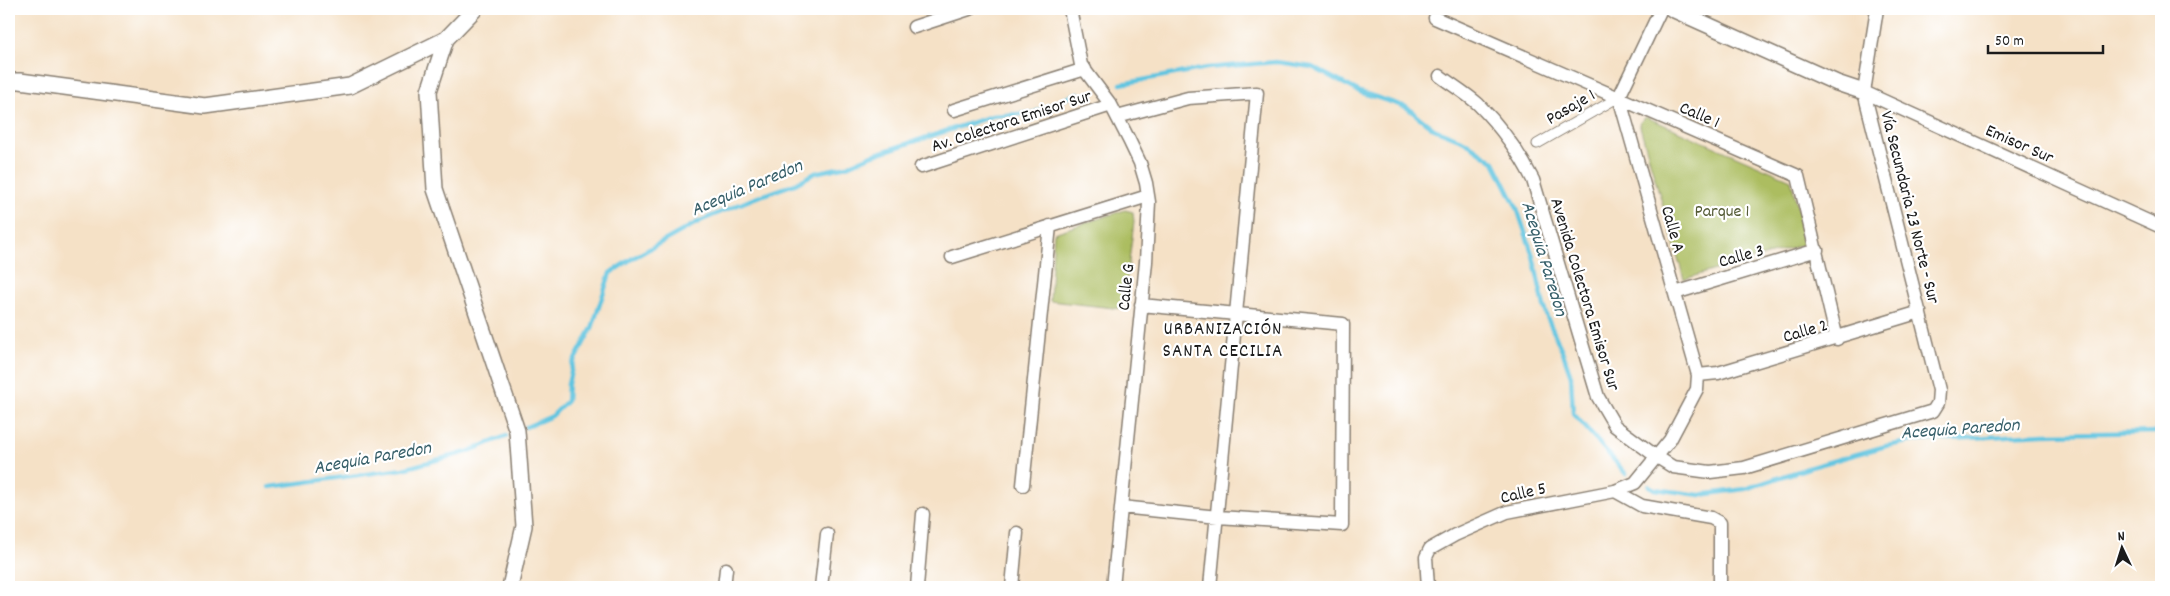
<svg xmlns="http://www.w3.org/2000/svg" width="2170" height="596" viewBox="0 0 2170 596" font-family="Dekko,sans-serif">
<rect width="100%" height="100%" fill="#fff"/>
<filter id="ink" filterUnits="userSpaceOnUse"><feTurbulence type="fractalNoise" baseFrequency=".02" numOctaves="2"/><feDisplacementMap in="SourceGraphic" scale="10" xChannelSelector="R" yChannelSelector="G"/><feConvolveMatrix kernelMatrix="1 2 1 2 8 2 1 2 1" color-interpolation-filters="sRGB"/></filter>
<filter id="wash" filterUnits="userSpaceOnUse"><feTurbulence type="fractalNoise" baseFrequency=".0096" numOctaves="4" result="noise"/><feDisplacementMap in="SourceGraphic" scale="20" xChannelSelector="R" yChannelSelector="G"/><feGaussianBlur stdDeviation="1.12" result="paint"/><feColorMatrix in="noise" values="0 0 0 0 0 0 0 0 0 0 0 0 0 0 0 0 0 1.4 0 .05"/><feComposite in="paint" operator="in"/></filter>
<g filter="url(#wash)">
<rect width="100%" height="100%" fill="#f5e1c6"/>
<path fill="#acbd60" stroke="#646c3e" d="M1646 117 1791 180 1806 244 1684 279 1639 123Z
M1125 210 1133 212 1134 222 1123 309 1050 301 1054 233Z"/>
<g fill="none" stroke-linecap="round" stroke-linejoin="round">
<path stroke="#62c5e0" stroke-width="4.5" d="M1121 84 1207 68 1276 62 1312 67 1360 92 1406 107 1434 129 1464 141 1494 162 1517 208 1533 256 1546 315 1563 353 1571 376 1573 413 1626 474
M526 427 552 416 567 401 568 384 573 363 592 328 610 273 633 258 700 221 752 199 795 184 815 173 847 166 870 156 992 116 1033 113 1078 93
M1649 486 1655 489 1700 495 1745 489 1811 467 1886 446 1914 441 2044 434 2161 432
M270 487 403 469 467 452 506 436"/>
</g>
</g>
<g filter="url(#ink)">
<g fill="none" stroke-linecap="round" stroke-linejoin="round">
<defs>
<path id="pedestrian" d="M1537 144 1619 97"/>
<path id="minor" d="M1070 9 1081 65 1111 105 1129 140 1140 163 1146 183 1149 202 1146 262 1113 587
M1435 18 1798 176 1837 339
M914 27 969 9
M1440 76C1452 85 1467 94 1478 104 1501 127 1519 152 1533 180L1598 397 1615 426 1657 457 1673 467 1710 472 1744 468 1933 411 1938 403 1939 390 1864 92 1877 9
M1864 92 2161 227
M954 110 1085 69
M1117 117 1188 98 1257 93 1210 587
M921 167 1111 105
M952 257 1148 196
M1675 293 1817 250
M1698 375 1718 373 1920 312
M1023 485 1050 226
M1615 491 1642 506 1711 518 1720 523V587
M1121 507 1218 517 1342 525 1343 324 1141 305
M724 587 726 569
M821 587 827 534
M917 587 923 514
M1012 587 1017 533
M1428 587 1426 557 1430 549 1455 535 1507 512 1615 491 1635 483 1670 440 1697 389 1698 375 1619 97 1661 9"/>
<path id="tertiary" d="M1672 9 1837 83 1864 92
M446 39 429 91 435 189 517 431 524 526 510 587
M9 81H20L205 106 350 86 446 39 475 9"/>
</defs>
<use href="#pedestrian" stroke="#887e71" stroke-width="11"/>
<use href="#minor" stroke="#887e71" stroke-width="15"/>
<use href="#tertiary" stroke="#887e71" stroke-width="18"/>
<use href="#pedestrian" stroke="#fff" stroke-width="9"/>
<use href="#minor" stroke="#fff" stroke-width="12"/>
<use href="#tertiary" stroke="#fff" stroke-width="15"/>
</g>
</g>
<g text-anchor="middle" stroke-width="4.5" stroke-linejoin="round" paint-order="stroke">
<g font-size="18" fill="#1c1c1c" stroke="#fff">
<text transform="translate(1570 106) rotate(-30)" y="6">Pasaje 1</text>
<text transform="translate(1700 114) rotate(23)" y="6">Calle 1</text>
<text transform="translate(1011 120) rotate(-18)" y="6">Av. Colectora Emisor Sur</text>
<text transform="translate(2020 143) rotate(24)" y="6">Emisor Sur</text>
<text transform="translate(1911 207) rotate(76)" y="6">Vía Secundaria 23 Norte - Sur</text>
<text transform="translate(1674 229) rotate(74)" y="6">Calle A</text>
<text transform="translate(1741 255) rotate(-16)" y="6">Calle 3</text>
<text transform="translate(1125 287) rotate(-84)" y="6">Calle G</text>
<text transform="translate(1586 294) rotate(73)" y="6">Avenida Colectora Emisor Sur</text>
<text transform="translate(1805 330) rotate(-16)" y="6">Calle 2</text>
<text transform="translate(1523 492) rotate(-13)" y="6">Calle 5</text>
</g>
<g font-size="18" fill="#565c37" stroke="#fff">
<text x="1722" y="216">Parque 1</text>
</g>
<g font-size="19" font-style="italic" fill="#38606a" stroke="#fff">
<text transform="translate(746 186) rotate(-23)" y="7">Acequia Paredon</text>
<text transform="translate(1546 258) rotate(73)" y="7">Acequia Paredon</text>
<text transform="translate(1960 427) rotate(-4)" y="7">Acequia Paredon</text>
<text transform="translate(372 456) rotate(-10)" y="7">Acequia Paredon</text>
</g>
<g font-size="19" letter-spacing="1" fill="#1c1c1c" stroke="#fff">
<text x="1223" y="334">URBANIZACIÓN<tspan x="1223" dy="22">SANTA CECILIA</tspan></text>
</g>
</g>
<rect width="2170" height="596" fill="none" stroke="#fff" stroke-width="30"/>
<g transform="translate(2122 548) rotate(356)" stroke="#ffffff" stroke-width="4" paint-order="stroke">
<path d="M0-4L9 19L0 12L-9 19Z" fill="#1c1c1c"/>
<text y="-8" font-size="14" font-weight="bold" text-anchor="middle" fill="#1c1c1c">N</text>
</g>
<path d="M1988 45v8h115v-8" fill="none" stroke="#1c1c1c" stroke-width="2.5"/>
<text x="1995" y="45" font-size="15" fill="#1c1c1c" stroke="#ffffff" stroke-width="4" paint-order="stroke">50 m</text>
</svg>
